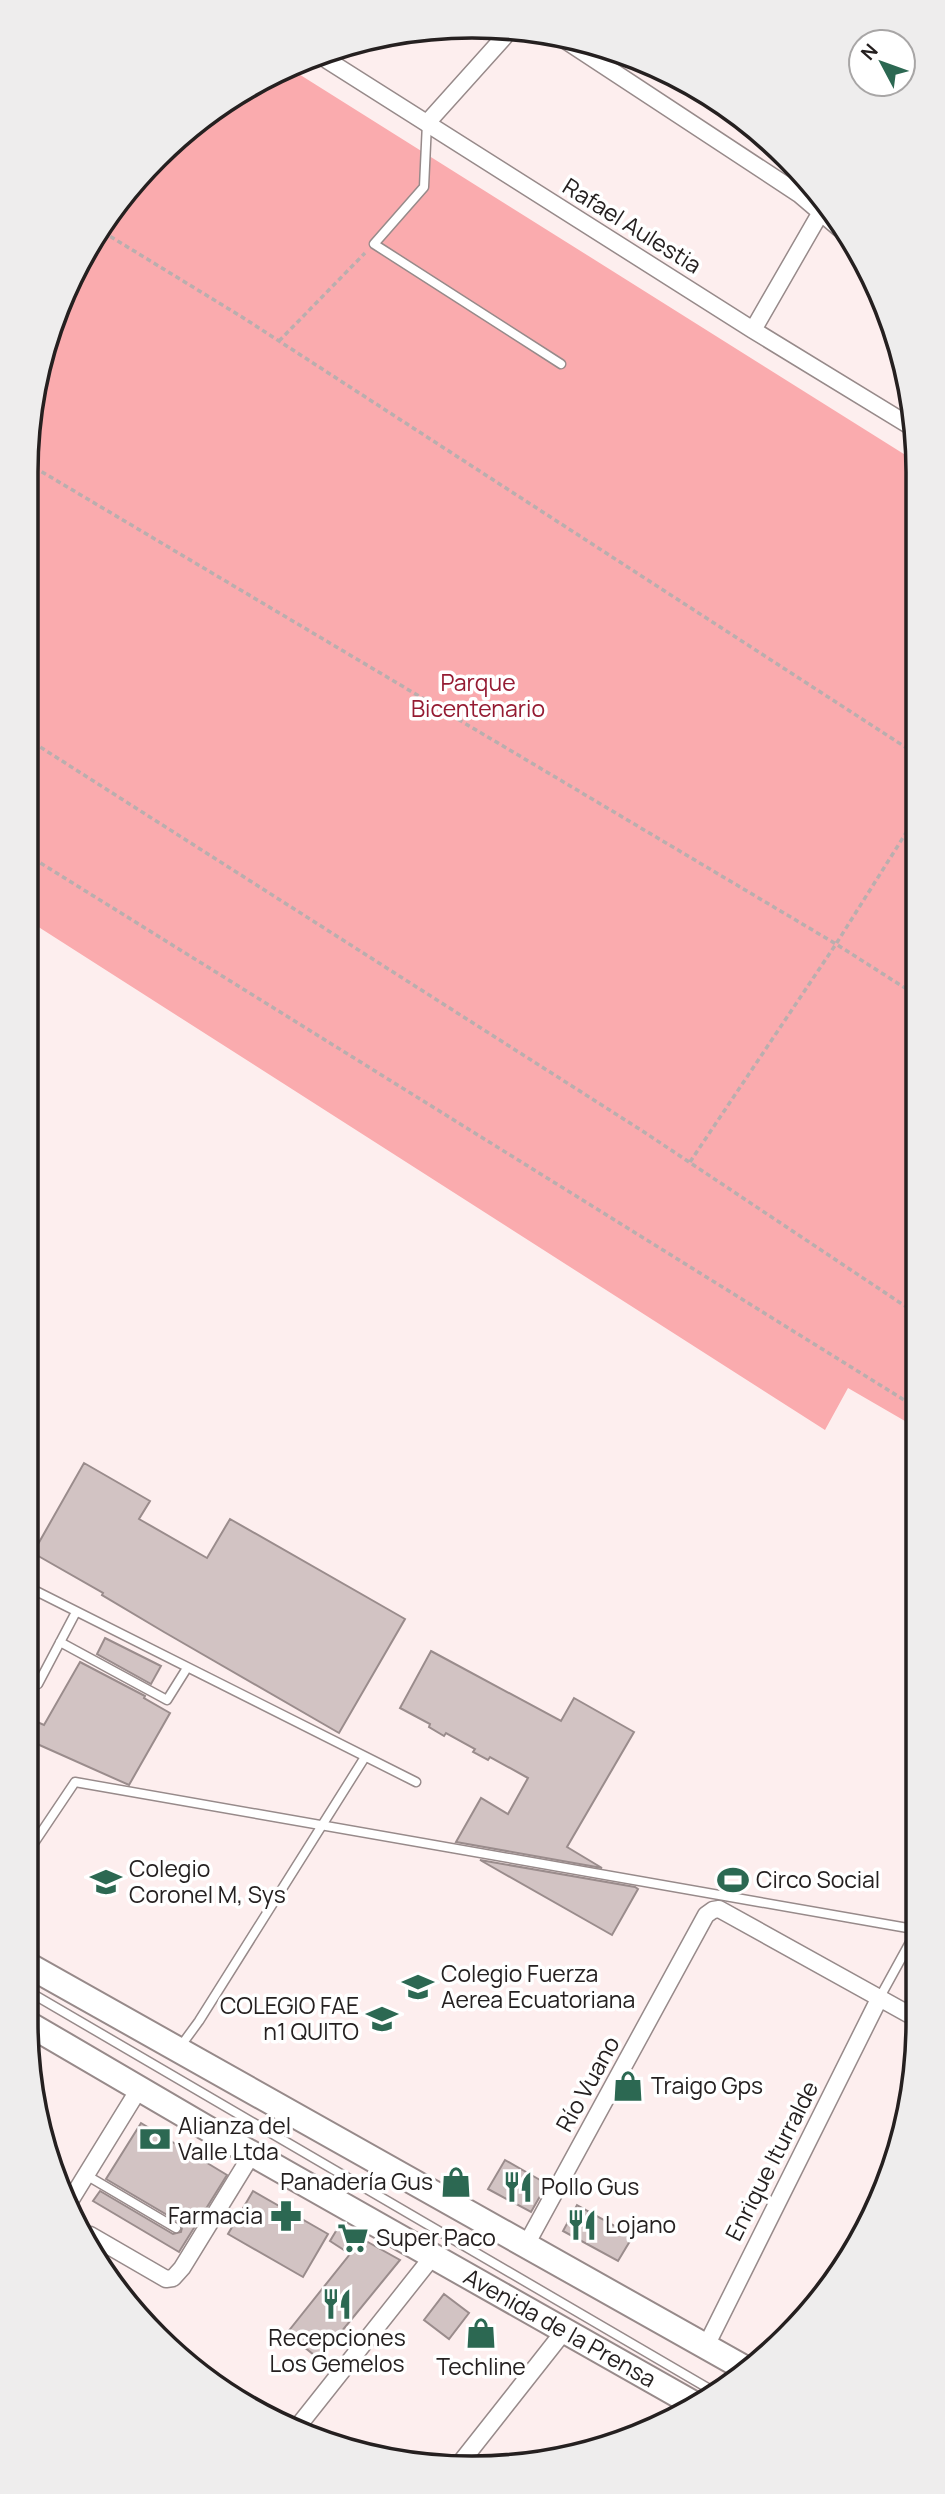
<svg xmlns="http://www.w3.org/2000/svg" width="945" height="2494" viewBox="0 0 945 2494" font-family="Manrope,sans-serif">
<rect width="100%" height="100%" fill="#fdeeee"/>
<path fill="#faabae" d="M294 71 915 461 917 1428 848 1388 825 1430 26 919V473L42 357 119 201 250 86Z"/>
<path fill="#d2c3c3" stroke="#9a8c8c" stroke-width="2" d="M84 1463 150 1501 139 1519 207 1558 230 1519 405 1619 339 1733 164 1632 102 1595 103 1593 33 1553Z
M105 1638 161 1666 151 1684 97 1654Z
M431 1651 561 1721 574 1698 634 1732 567 1847 602 1868 456 1842 481 1798 508 1814 528 1778 490 1757 488 1760 473 1752 475 1749 446 1733 444 1736 429 1727 430 1724 400 1708Z
M80 1662 145 1696 144 1698 170 1713 129 1785 26 1739V1717L44 1725Z
M480 1860 635 1887 638 1889 612 1935Z
M141 2123 227 2175 179 2252 93 2201 100 2191 173 2234 181 2232 182 2227 179 2222 106 2179Z
M505 2160 547 2184 531 2212 488 2189Z
M253 2191 328 2234 303 2277 228 2234Z
M577 2205 633 2236 618 2261 563 2231Z
M339 2226 400 2260 319 2359 287 2333 350 2254 330 2241Z
M444 2294 469 2313 449 2339 424 2320Z"/>
<g fill="none" stroke-linecap="round" stroke-linejoin="round">
<defs>
<path id="lane" d="M427 123 424 187 374 244 561 364
M26 1586 416 1782
M60 1642 167 1700 187 1668
M26 1677 38 1684 76 1612
M26 1855 75 1782 919 1930
M26 1990 718 2394
M880 1997 919 1926
M180 2047 199 2021 365 1757
M86 2175 176 2228"/>
<path id="street" d="M565 40 799 194 839 228
M327 60 753 330 915 429
M427 123 505 36
M753 330 825 205
M70 2201 139 2089
M90 2235 166 2279 173 2278 182 2268 252 2154
M526 2245 706 1915 713 1910 719 1909 919 2020
M706 2346 880 1997
M299 2425 433 2256
M461 2462 565 2330"/>
<g id="primary">
<path d="M26 1964 746 2369"/>
<path id="s1" d="M27 2023 210 2130 694 2404"/>
</g>
</defs>
<use href="#lane" stroke="#978a8a" stroke-width="11"/>
<use href="#street" stroke="#978a8a" stroke-width="19"/>
<use href="#primary" stroke="#978a8a" stroke-width="28"/>
<path stroke="#baaeae" stroke-width="3.5" stroke-dasharray="5 3.5" stroke-linecap="butt" d="M103 232 242 317 916 754
M279 341 365 253
M27 463 836 944 916 995
M26 738 644 1132 917 1314
M26 854 917 1408
M690 1162 836 944 916 817"/>
<use href="#lane" stroke="#fff" stroke-width="8"/>
<use href="#street" stroke="#fff" stroke-width="16"/>
<use href="#primary" stroke="#fff" stroke-width="24"/>
</g>
<defs>
<symbol id="stadium-bare" viewBox="-9 -9 18 18"><path d="M0-5a6.5 5 0 1 0 0 10a6.5 5 0 1 0 0-10ZM-3.5-1.8h7v3.6h-7Z" fill="#2c6852" stroke="#fff" stroke-width="2.5" paint-order="stroke"/></symbol>
<symbol id="school-bare" viewBox="-9 -9 18 18"><path d="M0-5L7-2L0 1L-7-2ZM-4 1L0 2.5L4 1V4Q0 6-4 4Z" fill="#2c6852" stroke="#fff" stroke-width="2.5" paint-order="stroke"/></symbol>
<symbol id="shop-bare" viewBox="-9 -9 18 18"><path d="M-5-2.5h2.3a2.7 3.5 0 0 1 5.4 0H5L5.5 6h-11ZM-1.5-2.5h3a1.5 2.3 0 0 0-3 0Z" fill="#2c6852" stroke="#fff" stroke-width="2.5" paint-order="stroke"/></symbol>
<symbol id="bank-bare" viewBox="-9 -9 18 18"><path d="M-6-4H6V4H-6ZM0-2.3a2.3 2.3 0 1 0 0 4.6a2.3 2.3 0 1 0 0-4.6Z" fill="#2c6852" stroke="#fff" stroke-width="2.5" paint-order="stroke"/></symbol>
<symbol id="restaurant-bare" viewBox="-9 -9 18 18"><path d="M-5-6h1v4h1v-4h1v4h1v-4h1v5L-1.5 .5V6h-2V.5L-5-1ZM5-6V6H3V1.5H1.5Q1.5-4 5-6Z" fill="#2c6852" stroke="#fff" stroke-width="2.5" paint-order="stroke"/></symbol>
<symbol id="pharmacy-bare" viewBox="-9 -9 18 18"><path d="M-2-6h4v4h4v4h-4v4h-4v-4h-4v-4h4Z" fill="#2c6852" stroke="#fff" stroke-width="2.5" paint-order="stroke"/></symbol>
<symbol id="supermarket-bare" viewBox="-9 -9 18 18"><path d="M-6-5.5h2.5l.6 2H6L4.5 2H-2.5L-4.4-4H-6ZM-1.5 3.2a1.3 1.3 0 1 0 .1 0ZM3 3.2a1.3 1.3 0 1 0 .1 0Z" fill="#2c6852" stroke="#fff" stroke-width="2.5" paint-order="stroke"/></symbol>
</defs>
<g fill-rule="evenodd">
<use href="#stadium-bare" x="711" y="1858" width="44" height="44"/>
<use href="#school-bare" x="84" y="1860" width="44" height="44"/>
<use href="#school-bare" x="396" y="1965" width="44" height="44"/>
<use href="#school-bare" x="360" y="1997" width="44" height="44"/>
<use href="#shop-bare" x="606" y="2064" width="44" height="44"/>
<use href="#bank-bare" x="133" y="2117" width="44" height="44"/>
<use href="#shop-bare" x="434" y="2160" width="44" height="44"/>
<use href="#restaurant-bare" x="496" y="2165" width="44" height="44"/>
<use href="#pharmacy-bare" x="264" y="2194" width="44" height="44"/>
<use href="#restaurant-bare" x="560" y="2203" width="44" height="44"/>
<use href="#supermarket-bare" x="331" y="2216" width="44" height="44"/>
<use href="#restaurant-bare" x="315" y="2282" width="44" height="44"/>
<use href="#shop-bare" x="459" y="2311" width="44" height="44"/>
</g>
<g text-anchor="middle" stroke-width="7" stroke-linejoin="round" paint-order="stroke">
<g font-size="23" fill="#252020" stroke="#fff">
<text transform="translate(632 226) rotate(32)" y="8">Rafael Aulestia</text>
<text transform="translate(588 2084) rotate(-61)" y="8">Río Vuano</text>
<text transform="translate(772 2161) rotate(-63)" y="8">Enrique Iturralde</text>
<text dy="8" stroke="none"><textPath href="#s1" startOffset="614">Avenida de la Prensa</textPath></text>
</g>
<g font-size="23" fill="#951b32" stroke="#fff">
<text x="478" y="691">Parque<tspan x="478" dy="26">Bicentenario</tspan></text>
</g>
<g font-size="23" fill="#252020" stroke="#fff" text-anchor="start">
<text x="129" y="1877">Colegio<tspan x="129" dy="26">Coronel M, Sys</tspan></text>
<text x="756" y="1888">Circo Social</text>
<text x="441" y="1982">Colegio Fuerza<tspan x="441" dy="26">Aerea Ecuatoriana</tspan></text>
<text x="359" y="2014" text-anchor="end">COLEGIO FAE<tspan x="359" dy="26">n1 QUITO</tspan></text>
<text x="651" y="2094">Traigo Gps</text>
<text x="178" y="2134">Alianza del<tspan x="178" dy="26">Valle Ltda</tspan></text>
<text x="433" y="2190" text-anchor="end">Panadería Gus</text>
<text x="541" y="2195">Pollo Gus</text>
<text x="263" y="2224" text-anchor="end">Farmacia</text>
<text x="605" y="2233">Lojano</text>
<text x="376" y="2246">Super Paco</text>
<text x="337" y="2346" text-anchor="middle">Recepciones<tspan x="337" dy="26">Los Gemelos</tspan></text>
<text x="481" y="2375" text-anchor="middle">Techline</text>
</g>
</g>
<path d="M0 0H945V2494H0ZM472 38H472A434 434 0 0 1 906 472V2022A434 434 0 0 1 472 2456H472A434 434 0 0 1 38 2022V472A434 434 0 0 1 472 38Z" fill="#eeeded" fill-rule="evenodd"/>
<path fill="none" stroke="#252020" stroke-width="3.5" d="M472 38H472A434 434 0 0 1 906 472V2022A434 434 0 0 1 472 2456H472A434 434 0 0 1 38 2022V472A434 434 0 0 1 472 38Z"/>
<g transform="translate(882 63) rotate(311)"><circle r="33" fill="#ffffff" stroke="#a8a6a6" stroke-width="2"/>
<path d="M0-5L12 26L0 18L-12 26Z" fill="#2c6852"/>
<text y="-10" font-size="19" font-weight="bold" text-anchor="middle" fill="#252020">N</text>
</g>
</svg>
